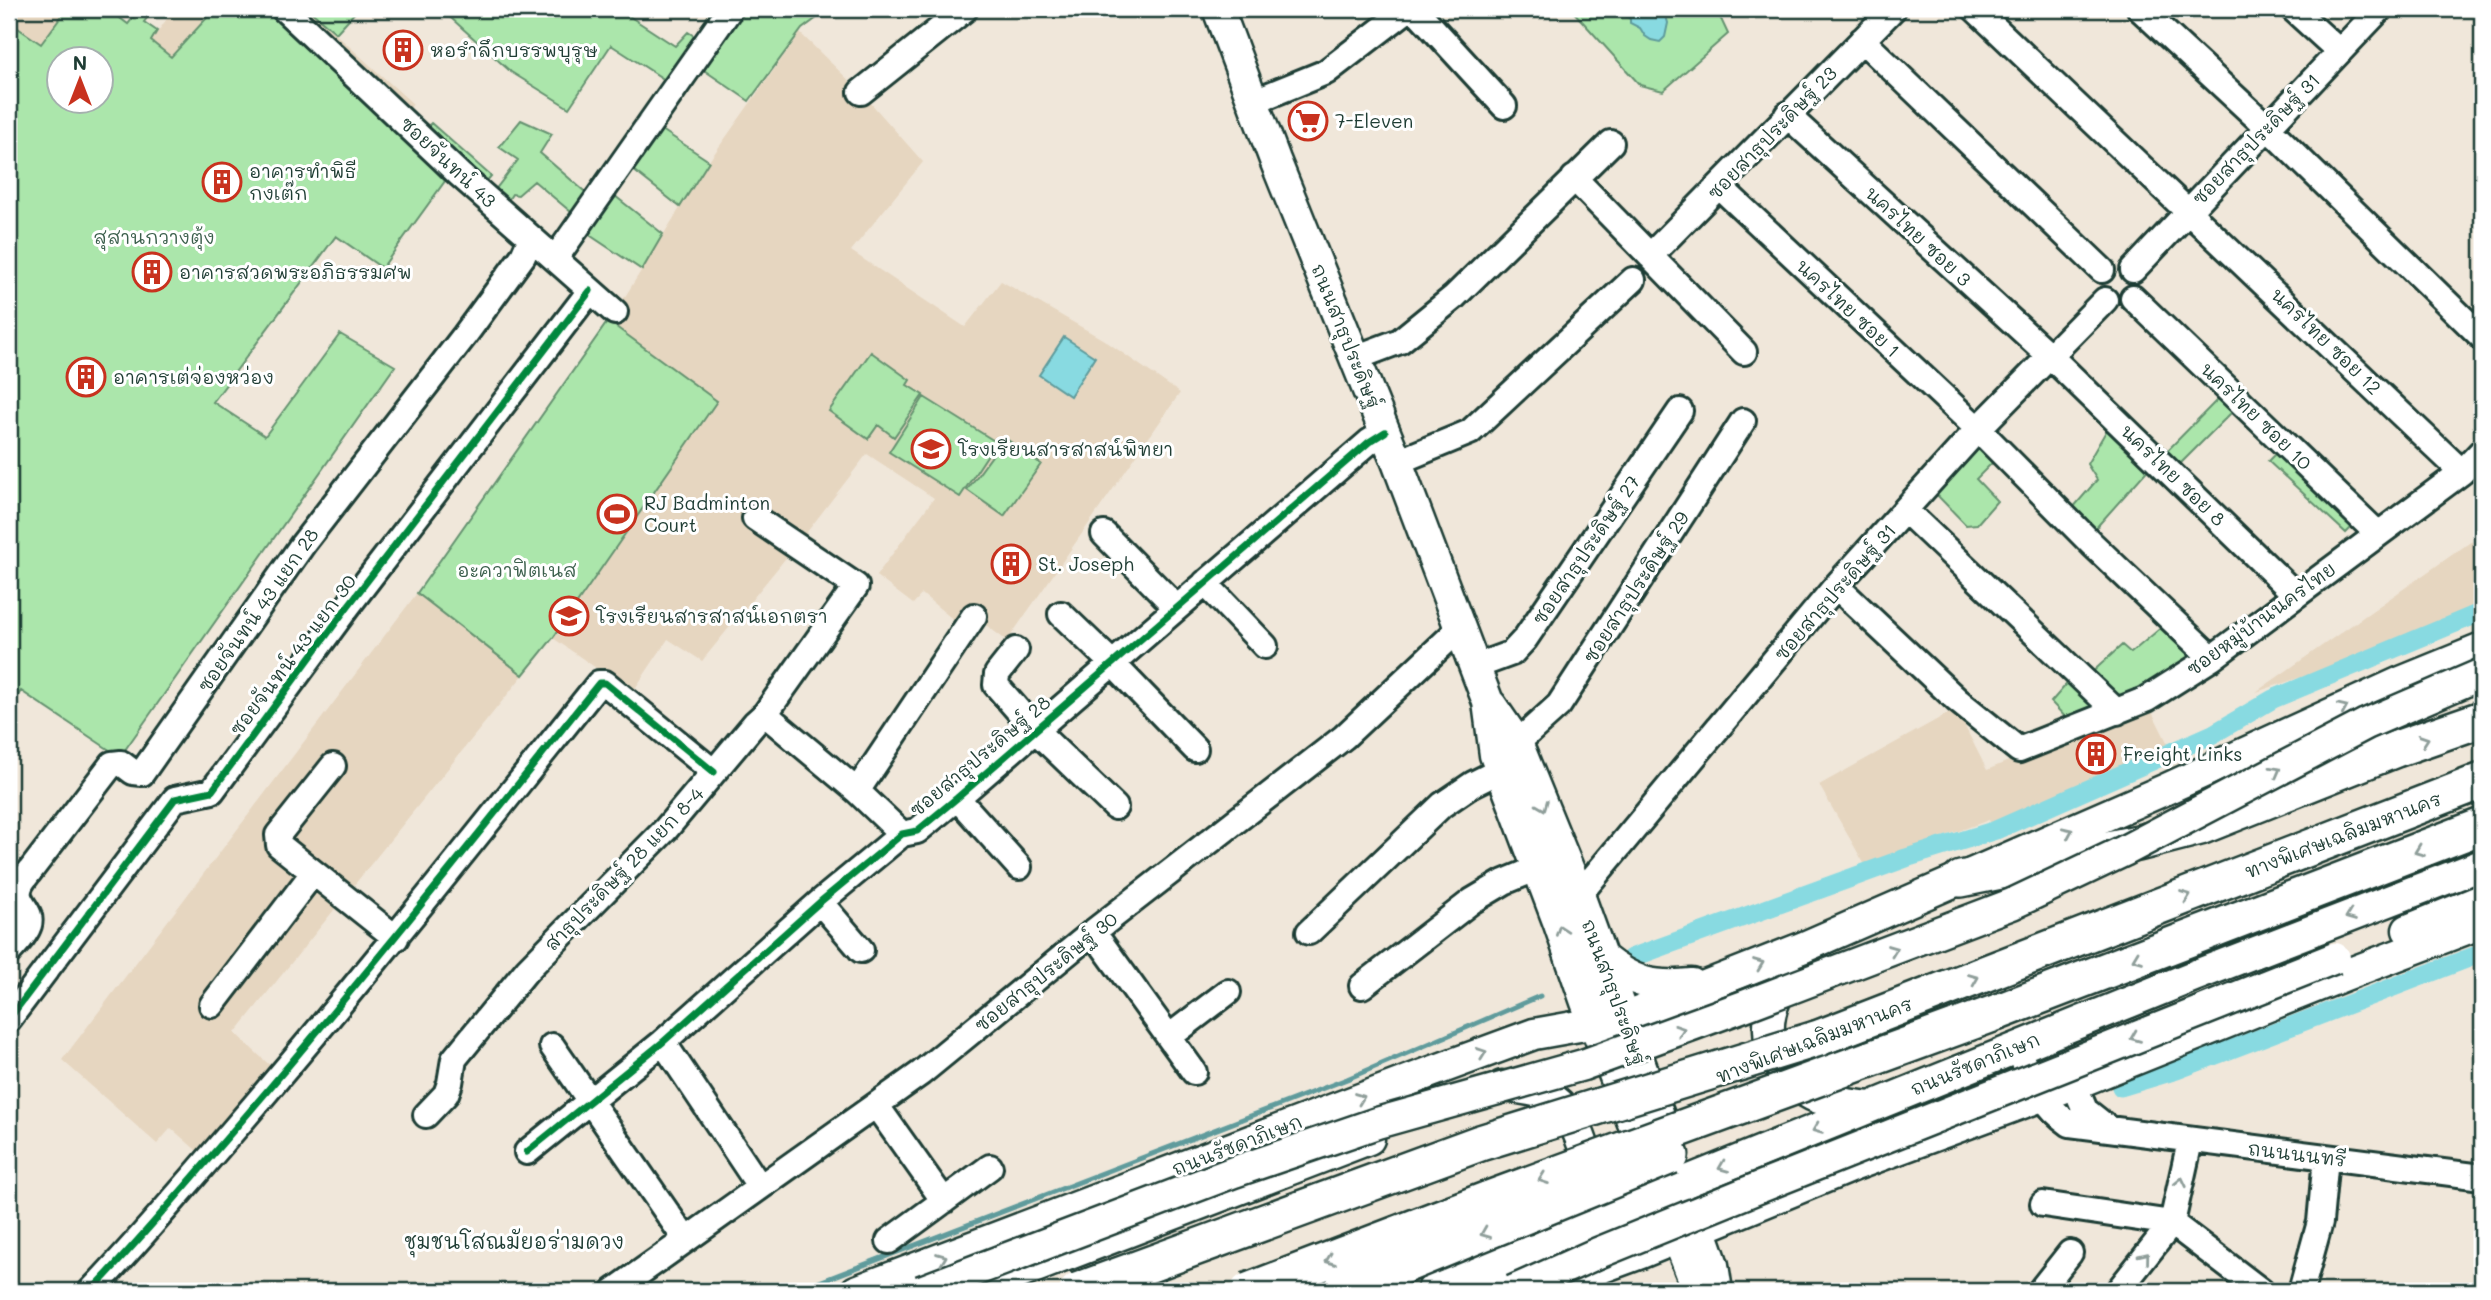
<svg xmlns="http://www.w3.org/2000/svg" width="2491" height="1300" viewBox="0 0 2491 1300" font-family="Mali,'Playpen Sans Thai',sans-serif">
<rect width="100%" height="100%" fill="#f0e7da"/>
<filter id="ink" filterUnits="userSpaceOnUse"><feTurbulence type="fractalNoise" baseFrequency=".0143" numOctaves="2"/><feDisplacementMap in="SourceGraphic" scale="14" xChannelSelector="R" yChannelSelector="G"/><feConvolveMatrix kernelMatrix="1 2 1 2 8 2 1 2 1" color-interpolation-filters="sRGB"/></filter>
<g filter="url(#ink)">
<path fill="#e6d6c0" d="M9 9H67L41 44 9 22Z
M174 9H216L171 57 151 41Z
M263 9H308L413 104 408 111 406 138Z
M800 33 861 92 923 162 851 251 965 327 1001 281 1104 340 1180 393 1007 641 970 613 961 626 922 594 913 604 876 576 934 498 867 454 807 532 702 661 668 639 632 693 553 638 235 1033 276 1071 205 1158 171 1128 157 1144 62 1060 417 593 520 451 618 308 709 161Z
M2482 534V610L2333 667 2256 692Z
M2147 702 2171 750 1993 829 1989 820 1865 865 1819 785 1956 709 1987 770Z"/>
<path fill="#abe6ab" stroke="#659270" stroke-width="2" fill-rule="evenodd" d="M67 9H108L128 24 140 9H154L144 22 157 31 151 41 171 57 215 9H263L406 138 445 181 382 268 336 236 213 402 265 436 340 334 395 366 120 757 21 691 9 709V22L41 44ZM60 60H102V102H60Z
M308 9H358L336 33Z
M441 9H633L629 16 675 46 688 32 702 41 673 85 611 45 569 108 511 72Z
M737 9H829L802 29 749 101 698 66Z
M1571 9H1711L1721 19 1728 34 1663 91 1640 85Z
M521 120 552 134 540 153 591 197 577 217 534 181 518 195 512 194 507 202 495 190 518 160 499 147Z
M431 123 491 176 486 182 426 128Z
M656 126 709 161 680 207 628 166Z
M610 192 663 234 642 270 582 230Z
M608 321 717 401 553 638 523 675 417 593Z
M871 352 910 380 907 385 923 395 894 437 878 425 868 439 829 411Z
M2221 396 2235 409 2175 469 2162 456Z
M924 397 996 442 960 497 889 452Z
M2109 426 2151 466 2094 530 2072 509 2097 480 2087 464Z
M1005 438 1041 464 1004 516 967 490Z
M1980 447 1994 461 1976 479 1997 501 1977 524 1966 525 1935 493Z
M2278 451 2353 526 2346 533 2268 461Z
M2163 626 2199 658 2121 703 2088 676 2122 645 2131 653Z
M2071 679 2097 710 2070 722 2051 702Z"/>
<path fill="#88dae1" stroke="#5e9b9c" stroke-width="2" d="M1617 9H1664L1668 23 1665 37 1660 42 1651 40 1645 36 1640 28 1630 23V19Z
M1064 337 1095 357 1070 396 1039 375Z"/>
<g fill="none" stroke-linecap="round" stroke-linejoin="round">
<path stroke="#5e9b9c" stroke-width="5" d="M796 1291 1347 1079 1540 996"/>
<path stroke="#88dae1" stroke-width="19" d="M1631 958 1906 858 1996 830 2213 734 2273 699 2482 612
M2121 1087 2177 1070 2482 953"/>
<defs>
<path id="minor" d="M284 9 460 175 615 312
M1415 9 1504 106
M1975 9 2462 472
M2140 9 2268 128 2482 337
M2293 9 2339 51
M1862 40 2102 270
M861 92 965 9
M1252 102 1326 72 1408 9
M1787 115 2050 356 2295 594
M1574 178 1744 352
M1720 187 1978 429 2092 544 2212 658
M1650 256 1893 9
M555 259 730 9
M2133 270 2380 9
M2133 298 2378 534
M1355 358 1400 341 1454 297 1611 143
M1397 462 1470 432 1633 280
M1905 510 2117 712
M1104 534 1176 607
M1205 583 1265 646
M1836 586 1957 700 2019 750 2147 699 2212 658 2462 472 2482 451
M1061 614 1114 665 1195 749
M1016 650 997 674 996 685 1035 730 1115 807
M1474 667 1512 653 1525 639 1680 411
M765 714 857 791 902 834
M1517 743 1559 705 1743 421
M333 766 278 835 279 845 396 938
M857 791 974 616
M957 798 1019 867
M1579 895 1836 586 1978 429 2105 300
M820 902 861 950
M1093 932 1194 1072
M1309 932 1442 805 1473 784 1501 770
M9 952C15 945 26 935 29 925 34 907 8 902 24 879L112 764 121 763 133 772 142 773 303 544 465 335 523 256 531 238
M1362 986 1472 901 1504 882 1538 868
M212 1005 313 873
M9 1019 175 799 212 791 348 606 590 291
M1169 1037 1228 992
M663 1042 760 1187
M552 1046 686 1240
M2016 1048C2030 1077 2042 1105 2070 1124L2482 1177
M2074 1084 2085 1110 2109 1129
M876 1105 944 1201
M426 1115 446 1094 450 1083 454 1059 527 970 666 829 755 723 765 714 856 586 755 518
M527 1152 663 1042 820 902 883 850 902 834 917 831 957 798 1369 442 1385 432
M2043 1204 2172 1223 2261 1291
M889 1241 990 1167
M91 1291C140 1240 185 1186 232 1132 358 986 478 834 599 683H605L714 772
M614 1291 921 1073 1093 932 1344 737 1459 629
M2040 1291 2070 1253
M2118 1291 2172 1223 2190 1141
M2301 1291 2320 1222 2326 1157"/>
<path id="major" d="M1218 9 1275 160 1397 462 1488 702 1495 755 1559 924 1586 1002 1694 1280 1703 1291
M1491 705 1517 743 1579 895 1673 1154
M2408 930 2482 900
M1602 958C1633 983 1653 988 1692 984
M1788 976C1781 988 1772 1001 1770 1016 1763 1052 1791 1091 1825 1100 1839 1104 1855 1105 1869 1107
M1502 1086C1518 1088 1537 1089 1550 1097 1577 1114 1589 1156 1591 1185
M1694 1211 1713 1265 1717 1291
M1573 1278 1641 1253 1855 1165 2074 1084 2345 975 2482 923
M856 1291 1431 1072 1534 1034 1624 1018 1804 947 2164 790 2401 682 2482 649
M973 1291 1369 1139
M1483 1291 1529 1253 1683 1183 2194 976 2482 865"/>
<path id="highway" d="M1961 879 2138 843 2200 827 2396 749 2482 719
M1998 1012 2482 826
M1819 1038 2482 781
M1435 1291 1529 1253"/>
</defs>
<use href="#minor" stroke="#1f3d34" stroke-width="30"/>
<use href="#major" stroke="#1f3d34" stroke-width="35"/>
<use href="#highway" stroke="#1f3d34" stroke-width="40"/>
<use href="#minor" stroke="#fff" stroke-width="24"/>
<use href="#major" stroke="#fff" stroke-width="30"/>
<use href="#highway" stroke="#fff" stroke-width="35"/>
<defs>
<path id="major-bridge" d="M921 1291 1234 1172 1377 1123 1583 1065 1744 1006 2012 904 2124 851 2366 724 2482 674
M1513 1291 1598 1253 1753 1190 2335 958"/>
<path id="highway-bridge" d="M1077 1291 1480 1143 1819 1038
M1248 1291 1486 1200 1998 1012
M1341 1291 1671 1156"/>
</defs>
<use href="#major-bridge" stroke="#1f3d34" stroke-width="35" stroke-linecap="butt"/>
<use href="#highway-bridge" stroke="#1f3d34" stroke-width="40" stroke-linecap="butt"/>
<use href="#major-bridge" stroke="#fff" stroke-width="30"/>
<use href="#highway-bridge" stroke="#fff" stroke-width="35"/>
<defs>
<path id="cycleway" d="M9 1019 175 799 212 791 348 606 590 291
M527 1152 663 1042 820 902 883 850 902 834 917 831 957 798 1369 442 1385 432
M91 1291C140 1240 185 1186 232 1132 358 986 478 834 599 683H605L714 772"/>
</defs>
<use href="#cycleway" stroke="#fff" stroke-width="11"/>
<use href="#cycleway" stroke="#00873e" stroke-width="7"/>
</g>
<defs><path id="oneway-chevron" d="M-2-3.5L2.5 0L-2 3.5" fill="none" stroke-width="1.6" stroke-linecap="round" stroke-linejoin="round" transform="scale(1.75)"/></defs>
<g stroke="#8f9e9a">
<use href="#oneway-chevron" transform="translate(2343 708) rotate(-24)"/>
<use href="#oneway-chevron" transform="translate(2424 740) rotate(-19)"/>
<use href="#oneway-chevron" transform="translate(2276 771) rotate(-29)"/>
<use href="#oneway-chevron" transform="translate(1543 806) rotate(68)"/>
<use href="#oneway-chevron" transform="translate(2068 832) rotate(-24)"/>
<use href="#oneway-chevron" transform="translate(2419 851) rotate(159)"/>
<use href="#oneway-chevron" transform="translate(2186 896) rotate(-21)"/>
<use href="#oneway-chevron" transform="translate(2350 916) rotate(159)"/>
<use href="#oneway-chevron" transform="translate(1561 930) rotate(-109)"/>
<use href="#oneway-chevron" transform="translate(1893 950) rotate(-21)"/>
<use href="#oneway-chevron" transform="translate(2137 958) rotate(159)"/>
<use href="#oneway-chevron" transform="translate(1759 964) rotate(-21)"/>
<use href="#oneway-chevron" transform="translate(1974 979) rotate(-22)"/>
<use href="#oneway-chevron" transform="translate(1680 1030) rotate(-20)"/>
<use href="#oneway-chevron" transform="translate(2135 1037) rotate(158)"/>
<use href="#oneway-chevron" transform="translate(1482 1053) rotate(-20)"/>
<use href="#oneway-chevron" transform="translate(1360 1098) rotate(-21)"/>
<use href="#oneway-chevron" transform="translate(1817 1129) rotate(158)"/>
<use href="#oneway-chevron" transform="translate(1723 1167) rotate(158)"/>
<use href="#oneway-chevron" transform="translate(1543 1179) rotate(160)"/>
<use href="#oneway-chevron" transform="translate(2181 1182) rotate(-78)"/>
<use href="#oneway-chevron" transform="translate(1485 1233) rotate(158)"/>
<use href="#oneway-chevron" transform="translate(2145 1257) rotate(-51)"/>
<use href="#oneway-chevron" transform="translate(942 1258) rotate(-21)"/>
<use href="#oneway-chevron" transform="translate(1330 1260) rotate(159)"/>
</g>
</g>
<defs>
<symbol id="building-ring" viewBox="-11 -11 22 22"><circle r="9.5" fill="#fff" stroke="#c8321e" stroke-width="1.5"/><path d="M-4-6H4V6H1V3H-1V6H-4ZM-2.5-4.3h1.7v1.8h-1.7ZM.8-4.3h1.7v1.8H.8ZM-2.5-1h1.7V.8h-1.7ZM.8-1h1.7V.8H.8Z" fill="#c8321e"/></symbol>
<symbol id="supermarket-ring" viewBox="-11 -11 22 22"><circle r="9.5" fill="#fff" stroke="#c8321e" stroke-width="1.5"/><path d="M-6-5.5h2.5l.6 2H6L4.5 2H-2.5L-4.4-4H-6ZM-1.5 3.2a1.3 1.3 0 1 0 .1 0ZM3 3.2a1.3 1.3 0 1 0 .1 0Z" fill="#c8321e"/></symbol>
<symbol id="school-ring" viewBox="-11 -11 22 22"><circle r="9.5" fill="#fff" stroke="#c8321e" stroke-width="1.5"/><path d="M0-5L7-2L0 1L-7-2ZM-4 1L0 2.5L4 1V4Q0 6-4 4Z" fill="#c8321e"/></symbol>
<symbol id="stadium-ring" viewBox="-11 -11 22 22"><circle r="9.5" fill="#fff" stroke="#c8321e" stroke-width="1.5"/><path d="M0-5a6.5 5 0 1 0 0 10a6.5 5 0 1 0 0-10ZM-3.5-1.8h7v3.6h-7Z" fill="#c8321e"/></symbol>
</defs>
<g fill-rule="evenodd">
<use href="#building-ring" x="381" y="28" width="44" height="44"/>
<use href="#supermarket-ring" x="1286" y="99" width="44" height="44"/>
<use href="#building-ring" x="200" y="160" width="44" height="44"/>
<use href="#building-ring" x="130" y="250" width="44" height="44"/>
<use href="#building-ring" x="64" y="355" width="44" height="44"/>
<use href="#school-ring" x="909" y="427" width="44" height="44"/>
<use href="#stadium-ring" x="595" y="492" width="44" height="44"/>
<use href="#building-ring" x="989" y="542" width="44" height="44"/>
<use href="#school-ring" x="547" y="594" width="44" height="44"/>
<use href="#building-ring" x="2074" y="732" width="44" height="44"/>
</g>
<g text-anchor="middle" stroke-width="6" stroke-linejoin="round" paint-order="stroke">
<g font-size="19" fill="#1f3d34" stroke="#fff" text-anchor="start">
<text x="430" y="57">หอรำลึกบรรพบุรุษ</text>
<text x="1335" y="128">7-Eleven</text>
<text x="249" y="178">อาคารทำพิธี<tspan x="249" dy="22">กงเต๊ก</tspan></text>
<text x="179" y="279">อาคารสวดพระอภิธรรมศพ</text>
<text x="113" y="384">อาคารเต่จ่องหว่อง</text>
<text x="958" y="456">โรงเรียนสารสาสน์พิทยา</text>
<text x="644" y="510">RJ Badminton<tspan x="644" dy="22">Court</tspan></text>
<text x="1038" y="571">St. Joseph</text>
<text x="596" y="623">โรงเรียนสารสาสน์เอกตรา</text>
<text x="2123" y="761">Freight Links</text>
</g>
<g font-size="19" fill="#1f3d34" stroke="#fff">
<text transform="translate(1772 133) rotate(-46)" y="7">ซอยสาธุประดิษฐ์ 23</text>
<text transform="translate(2256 139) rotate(-46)" y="7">ซอยสาธุประดิษฐ์ 31</text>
<text transform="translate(448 162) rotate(43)" y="7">ซอยจันทน์ 43</text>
<text transform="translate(1918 236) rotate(43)" y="7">นครไทย ซอย 3</text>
<text transform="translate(1848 308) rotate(43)" y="7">นครไทย ซอย 1</text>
<text transform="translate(1346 336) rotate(68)" y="7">ถนนสาธุประดิษฐ์</text>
<text transform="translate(2326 341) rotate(44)" y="7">นครไทย ซอย 12</text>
<text transform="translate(2256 416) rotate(44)" y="7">นครไทย ซอย 10</text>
<text transform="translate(2173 475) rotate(44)" y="7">นครไทย ซอย 8</text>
<text transform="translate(1586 550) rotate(-56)" y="7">ซอยสาธุประดิษฐ์ 27</text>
<text transform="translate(1636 587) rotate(-57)" y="7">ซอยสาธุประดิษฐ์ 29</text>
<text transform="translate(1835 592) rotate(-49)" y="7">ซอยสาธุประดิษฐ์ 31</text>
<text transform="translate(258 610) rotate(-55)" y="7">ซอยจันทน์ 43 แยก 28</text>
<text transform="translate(2261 619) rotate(-36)" y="7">ซอยหมู่บ้านนครไทย</text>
<text transform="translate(293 655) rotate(-53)" y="7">ซอยจันทน์ 43 แยก 30</text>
<text transform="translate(980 756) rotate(-40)" y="7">ซอยสาธุประดิษฐ์ 28</text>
<text transform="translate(2343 835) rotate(-21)" y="7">ทางพิเศษเฉลิมมหานคร</text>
<text transform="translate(624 869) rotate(-46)" y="7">สาธุประดิษฐ์ 28 แยก 8-4</text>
<text transform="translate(1046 972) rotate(-39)" y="7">ซอยสาธุประดิษฐ์ 30</text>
<text transform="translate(1614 992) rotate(70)" y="7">ถนนสาธุประดิษฐ์</text>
<text transform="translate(1814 1040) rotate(-21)" y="7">ทางพิเศษเฉลิมมหานคร</text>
<text transform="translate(1975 1064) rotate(-22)" y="7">ถนนรัชดาภิเษก</text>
<text transform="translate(1237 1145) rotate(-21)" y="7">ถนนรัชดาภิเษก</text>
<text transform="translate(2297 1154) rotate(7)" y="7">ถนนนนทรี</text>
</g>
<g font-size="19" fill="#3b5f4c" stroke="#fff">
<text x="154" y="244">สุสานกวางตุ้ง</text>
<text x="517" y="577">อะควาฟิตเนส</text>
</g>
<g font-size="21" fill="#1f3d34" stroke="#fff">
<text x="514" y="1249">ชุมชนโสณมัยอร่ามดวง</text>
</g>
</g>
<rect width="2491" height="1300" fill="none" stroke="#fff" stroke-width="35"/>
<rect x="18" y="18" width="2456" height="1265" fill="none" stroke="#1f3d34" stroke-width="2.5" filter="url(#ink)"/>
<g transform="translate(80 80)"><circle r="33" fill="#ffffff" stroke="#a5b1ae" stroke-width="2"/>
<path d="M0-5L12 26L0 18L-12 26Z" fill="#c8321e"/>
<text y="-10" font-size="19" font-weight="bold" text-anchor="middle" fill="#1f3d34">N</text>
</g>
</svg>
